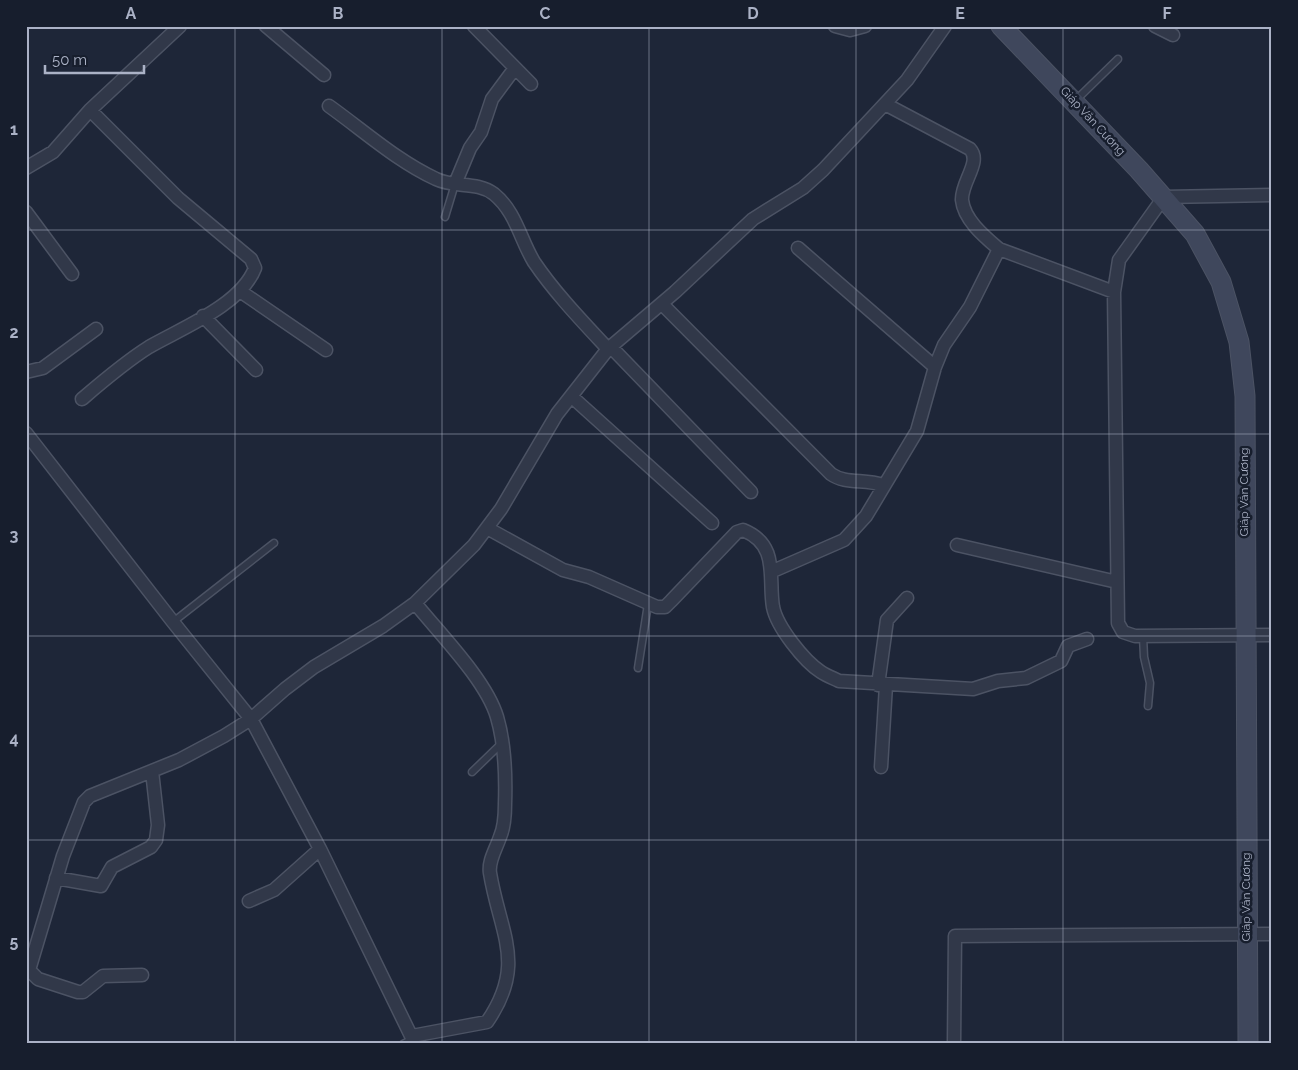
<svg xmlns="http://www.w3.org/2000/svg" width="1298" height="1070" viewBox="0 0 1298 1070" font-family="Raleway,sans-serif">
<rect width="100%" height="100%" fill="#1e2638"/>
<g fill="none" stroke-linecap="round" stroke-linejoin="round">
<defs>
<path id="lane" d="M1076 100 1118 59
M445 217 455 184
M173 622 274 543
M1143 636 1144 657 1150 683 1148 706
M638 668 648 604
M472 772 502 743
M403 1044 413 1039"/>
<path id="street" d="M266 26 324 75
M474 26 531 84
M835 26 850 30 865 26
M1155 26 1173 35
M885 104 970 149C982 162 961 182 962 200 964 220 985 237 999 249L1114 292
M329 106C364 131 397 161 436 179 454 188 477 181 494 194 516 212 520 239 534 262 555 293 582 321 608 349
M26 168 53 152 90 110 180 26
M455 184 470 148 481 132 492 99 515 68
M1272 195 1164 197 1119 260 1114 292 1118 623 1123 632 1135 636 1272 635
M26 212 72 274
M798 248 935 367
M240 291 326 350
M662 304 831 474C845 484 864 479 883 485
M203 316 256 370
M611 347 751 492
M26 372 43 368 96 329
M571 396 712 523
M82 399C103 381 125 362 149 347 182 328 241 305 255 268L251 259 178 198 90 110
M26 433 173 622 251 719 320 849 415 1044
M487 528 563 570 589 577 657 607H665L671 601 737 532 743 530C780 545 768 578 773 607 777 627 804 661 821 672 827 676 833 678 839 681L973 689 998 681 1026 678 1061 661 1068 646 1087 639
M957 545 1117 582
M773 571 844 540 866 516 917 431 935 367 944 345 970 307 999 249
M878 685 887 620 907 598
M881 767 886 685
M56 878 101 886 112 867 151 847 156 840 158 825 152 771
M249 901 274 890 320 849
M142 975 103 976 83 992H78L38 979 29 970 63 856 84 802 90 796 179 760 224 736 251 719 285 689 314 667 383 626 415 603 474 545 501 509 557 414 608 349 675 292 753 219 803 188 823 170 907 80 945 26
M412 1036 487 1022C527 964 500 934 490 873 488 861 496 849 500 837 504 828 505 814 505 804 506 775 505 744 497 717 486 680 440 634 415 603
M954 1044 955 936 1272 934"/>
<path id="secondary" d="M1001 26 1139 170 1195 234 1221 282 1239 342 1245 396 1248 1044"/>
</defs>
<use href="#lane" stroke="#4c5364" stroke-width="9"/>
<use href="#street" stroke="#4c5364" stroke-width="15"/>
<use href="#secondary" stroke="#4c5364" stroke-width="21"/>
<use href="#lane" stroke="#313849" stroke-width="6"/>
<use href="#street" stroke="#313849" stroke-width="12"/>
<use href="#secondary" stroke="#3f475c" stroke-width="19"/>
</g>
<path fill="none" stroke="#abb2c6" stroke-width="1" stroke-opacity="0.55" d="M235 26V1044M442 26V1044M649 26V1044M856 26V1044M1063 26V1044M26 230H1272M26 434H1272M26 636H1272M26 840H1272"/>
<g text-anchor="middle" stroke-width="5" stroke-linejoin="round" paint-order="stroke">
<g font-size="12" fill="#abb2c6" stroke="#171e2d">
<text transform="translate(1093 121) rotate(47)" y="4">Giáp Văn Cương</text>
<text transform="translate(1244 492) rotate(-90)" y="4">Giáp Văn Cương</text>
<text transform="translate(1246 897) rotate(-90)" y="4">Giáp Văn Cương</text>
</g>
</g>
<rect width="1298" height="1070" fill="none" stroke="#171e2d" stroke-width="55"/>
<path d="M45 65v8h99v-8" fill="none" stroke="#abb2c6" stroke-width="2.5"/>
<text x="52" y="65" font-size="15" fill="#abb2c6" stroke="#171e2d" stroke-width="4" paint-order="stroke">50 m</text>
<rect x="28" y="28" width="1242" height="1014" fill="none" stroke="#abb2c6" stroke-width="2"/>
<g font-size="16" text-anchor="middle" font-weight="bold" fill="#abb2c6">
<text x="131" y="19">A</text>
<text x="338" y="19">B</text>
<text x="545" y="19">C</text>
<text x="753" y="19">D</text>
<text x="960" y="19">E</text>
<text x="1167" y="19">F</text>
<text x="14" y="135">1</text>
<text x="14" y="338">2</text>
<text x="14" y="541">3</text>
<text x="14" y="744">4</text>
<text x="14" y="947">5</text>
</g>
</svg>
